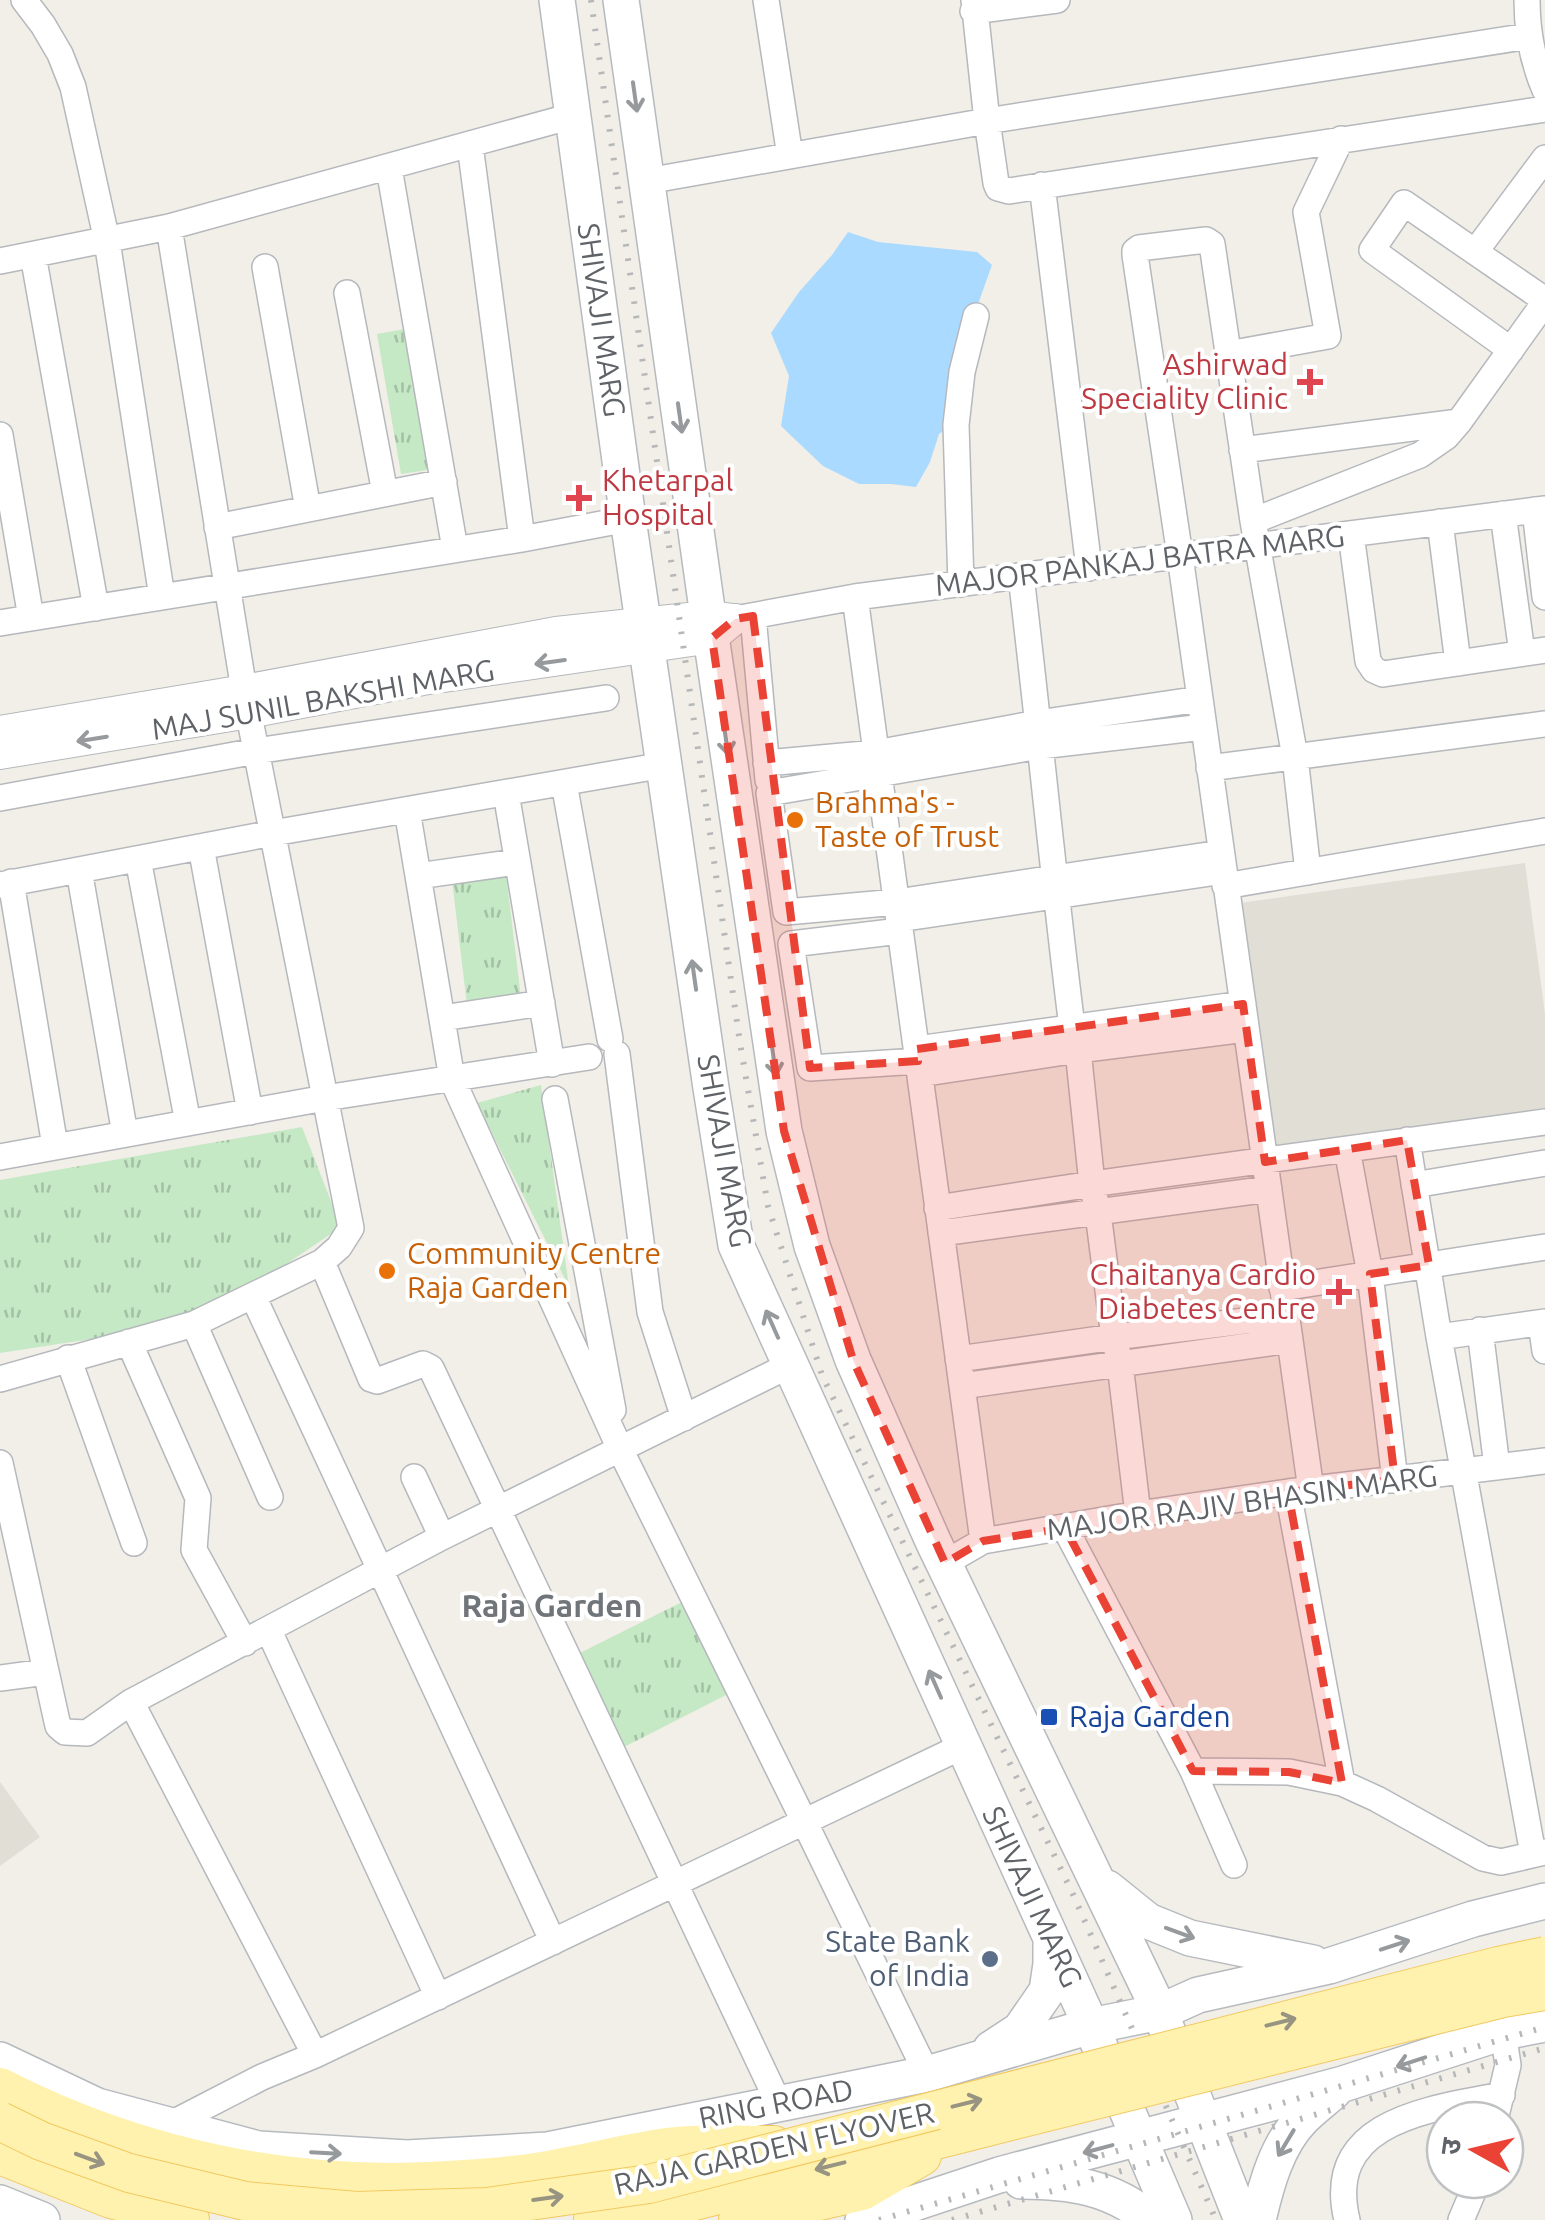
<svg xmlns="http://www.w3.org/2000/svg" width="1545" height="2220" viewBox="0 0 1545 2220" font-family="Ubuntu,'Noto Sans Devanagari',sans-serif">
<defs>
<pattern id="grass-tufts" width="24" height="20" patternUnits="userSpaceOnUse" patternTransform="scale(2.5)"><rect width="24" height="20" fill="#c5e8c5"/><path d="M3 7l-1-3M5 7V3M7 7l1-3M15 17l-1-3M17 17v-4M19 17l1-3" fill="none" stroke="#a3c0a4"/></pattern>
</defs>
<rect width="100%" height="100%" fill="#f1efe8"/>
<path fill="#e1ded6" d="M1525 863 1545 1014V1113L1272 1150 1239 903Z
M0 1782 40 1837 0 1866Z"/>
<path fill="url(#grass-tufts)" d="M410 328 434 469 401 474 377 334Z
M506 874 521 998 467 1005 452 880Z
M541 1085 569 1287 477 1103Z
M302 1127 341 1227 248 1290 192 1311 104 1337 0 1353V1180Z
M682 1602 728 1694 624 1747 578 1654Z"/>
<path fill="#aadaff" d="M848 232 878 242 977 252 992 265 968 332 957 421 939 434 930 462 916 487 891 484H859L823 466 781 426 789 376 771 333 799 292 832 255Z"/>
<g fill="none" stroke-linecap="round" stroke-linejoin="round">
<defs>
<path id="minor" d="M24 0 43 25 60 54 73 87 107 241 162 597
M766 0 790 156
M974 0 987 121 1529 36
M1527 0C1527 32 1532 60 1545 90
M973 11 1057 0
M470 145 522 539
M389 168 455 549
M647 181 987 121 996 183 998 188 1009 191 1545 109
M1042 185 1089 568
M169 227 244 690 351 1228 339 1247 322 1262
M1475 252 1545 158
M33 255 96 608
M0 261 169 227 572 116
M265 267 308 509
M347 293 385 493
M1511 350 1372 250 1404 203 1545 300
M1228 354 1328 336 1306 212 1341 139
M0 435 31 618
M1242 450 1459 422
M1535 510 1545 597
M1503 514 1522 653
M1253 521 1212 244 1206 240 1139 248 1135 251V255L1180 556 1311 1490
M1440 522 1458 663
M217 527 444 482
M1351 534 1368 661 1374 670 1383 674 1545 650
M1021 576C1039 726 1053 876 1072 1027L1078 1050 1092 1184 1098 1213 1114 1337 1120 1364 1138 1514
M961 584 956 425 962 372 976 316
M855 597 983 1541
M753 616 768 780
M735 619 855 597 1545 509
M0 623 522 539 628 519
M1204 727 1040 746 769 793 786 912 897 902 1221 853
M766 763 876 753 1038 723 1200 699
M1209 768 1545 724
M564 783 610 1039
M506 793 552 1064
M0 798 256 751 606 698
M407 810 452 1079 620 1449 804 1821 927 2074
M201 847 250 1112
M138 859 188 1123
M79 870 125 1134
M1308 872 1295 757 1253 521 1420 455 1446 437 1459 422 1545 302
M418 876 517 862
M11 882 55 1146
M0 885 273 833 664 765
M1225 886 1545 831
M899 919 1224 871
M900 931 791 944 810 1068 918 1061
M442 1018 542 1003
M917 1049 1243 1004
M617 1054 650 1312 684 1418
M920 1074 1078 1050 1246 1029
M555 1099 613 1410
M1407 1140 1439 1337 1533 1854
M1347 1149 1370 1274 1395 1480
M0 1157 325 1098 589 1057
M1414 1185 1545 1163
M937 1208 1092 1184 1545 1122
M941 1233 1269 1189
M1282 1288 1545 1247
M253 1296 553 1942
M1541 1323 1545 1351
M194 1324 270 1497
M1480 1330 1497 1467
M1439 1337 1545 1322
M129 1342 198 1498 194 1550 245 1643
M68 1358 134 1543
M958 1359 1114 1337 1286 1316
M0 1379 194 1324 322 1262 371 1379 377 1381 423 1364 431 1368 780 2106
M962 1386 1290 1340
M0 1463 58 1726 65 1732 87 1733 131 1702 442 1537 790 1365
M414 1477 442 1537
M1288 1492 1342 1783
M1065 1528 1193 1771 1234 1865
M945 1563 983 1541 1138 1514 1288 1492 1545 1461
M269 1631 438 1997
M0 1678 46 1672
M131 1702 315 2055
M1193 1771 1289 1772 1342 1783 1377 1799 1483 1858 1501 1862 1545 1852
M1495 2120 1508 2065 1503 2032
M167 2126 262 2077 315 2055 963 1746
M1347 2220C1323 2120 1431 2109 1502 2095
M1461 2220 1478 2180"/>
<path id="tertiary" d="M0 731 244 690 556 632 708 616 732 619
M0 754 249 713 423 680 712 638 735 619"/>
<path id="secondary" d="M557 0 628 519 711 1088 736 1245 1091 2026 1174 2220
M621 0 708 616 784 1131 812 1246 853 1360 933 1541 1160 2012 1242 2220
M1107 1888 1148 1921 1190 1938 1313 1963
M991 2049 1020 2030 1047 1991 1051 1964V1945
M0 2060 97 2106 258 2149 407 2158 548 2150 927 2074 1091 2026 1160 2012 1198 1995 1329 1966 1473 1919 1545 1901
M1021 2181C1070 2181 1112 2187 1151 2220
M0 2203 42 2220
M863 2220 999 2175 1343 2084 1503 2032 1545 2024
M1258 2220C1266 2185 1277 2144 1303 2118 1313 2108 1324 2100 1334 2091"/>
<path id="primary" d="M0 2087C144 2161 303 2192 464 2179 497 2177 531 2174 563 2167 595 2161 627 2153 660 2148 697 2142 737 2145 774 2145
M0 2155 111 2199 190 2220
M593 2220 651 2212 959 2134
M738 2220 862 2191 922 2156"/>
</defs>
<use href="#minor" stroke="#b5b8bc" stroke-width="28"/>
<use href="#tertiary" stroke="#b5b8bc" stroke-width="32"/>
<use href="#secondary" stroke="#b6babf" stroke-width="38"/>
<use href="#primary" stroke="#f2c960" stroke-width="40"/>
<use href="#minor" stroke="#fff" stroke-width="25"/>
<use href="#tertiary" stroke="#fff" stroke-width="30"/>
<use href="#secondary" stroke="#fff" stroke-width="35"/>
<use href="#primary" stroke="#fff2af" stroke-width="38"/>
<path stroke="#b6b7b8" stroke-width="6" stroke-dasharray="2.5 12" stroke-linecap="butt" d="M591 0 740 1043 768 1206 822 1375 1072 1892 1216 2220
M879 2220 1545 2027
M952 2220 1545 2048"/>
<defs>
<path id="primary-bridge" d="M0 2121 41 2141 129 2173 245 2201 356 2211 487 2207 649 2184 1498 1966 1545 1956
M959 2134 1503 1998 1545 1991"/>
</defs>
<use href="#primary-bridge" stroke="#f2c960" stroke-width="40" stroke-linecap="butt"/>
<use href="#primary-bridge" stroke="#fff2af" stroke-width="38"/>
</g>
<defs><path id="oneway-shaft" d="M-6 0H5M1.5-3L5.5 0L1.5 3" fill="none" stroke-width="1.6" stroke-linecap="round" stroke-linejoin="round" transform="scale(2.5)"/></defs>
<g stroke="#979a9d">
<use href="#oneway-shaft" transform="translate(635 97) rotate(82)"/>
<use href="#oneway-shaft" transform="translate(680 418) rotate(82)"/>
<use href="#oneway-shaft" transform="translate(550 662) rotate(172)"/>
<use href="#oneway-shaft" transform="translate(92 739) rotate(171)"/>
<use href="#oneway-shaft" transform="translate(726 740) rotate(82)"/>
<use href="#oneway-shaft" transform="translate(694 975) rotate(-98)"/>
<use href="#oneway-shaft" transform="translate(774 1061) rotate(82)"/>
<use href="#oneway-shaft" transform="translate(772 1324) rotate(-114)"/>
<use href="#oneway-shaft" transform="translate(935 1684) rotate(-114)"/>
<use href="#oneway-shaft" transform="translate(1180 1933) rotate(20)"/>
<use href="#oneway-shaft" transform="translate(1395 1945) rotate(-18)"/>
<use href="#oneway-shaft" transform="translate(1411 2062) rotate(162)"/>
<use href="#oneway-shaft" transform="translate(1286 2143) rotate(121)"/>
<use href="#oneway-shaft" transform="translate(1098 2149) rotate(165)"/>
<use href="#oneway-shaft" transform="translate(326 2153) rotate(3)"/>
</g>
<g stroke="#979581">
<use href="#oneway-shaft" transform="translate(1281 2022) rotate(-14)"/>
<use href="#oneway-shaft" transform="translate(967 2103) rotate(-14)"/>
<use href="#oneway-shaft" transform="translate(90 2159) rotate(20)"/>
<use href="#oneway-shaft" transform="translate(830 2166) rotate(166)"/>
<use href="#oneway-shaft" transform="translate(548 2198) rotate(-8)"/>
</g>
<path fill="#ea4335" fill-opacity="0.2" stroke="#ea4335" stroke-width="8" stroke-dasharray="20 12" stroke-linejoin="round" d="M753 616 810 1068 918 1061 917 1049 1243 1004 1265 1162 1407 1140 1429 1265 1370 1274 1395 1480 1288 1492 1342 1783 1289 1772 1193 1771 1065 1528 983 1541 945 1563 853 1360 784 1131 712 638 735 619Z"/>
<g fill="#e0444e" stroke="#fff" stroke-width="4">
<path d="M1305 367h10v10h10v10h-10v10h-10v-10h-10v-10h10z"/>
<path d="M574 483h10v10h10v10h-10v10h-10v-10h-10v-10h10z"/>
<path d="M1334 1277h10v10h10v10h-10v10h-10v-10h-10v-10h10z"/>
</g>
<g fill="#e8710a" stroke="#fff" stroke-width="4">
<circle cx="795" cy="820" r="10"/>
<circle cx="387" cy="1271" r="10"/>
</g>
<rect fill="#1a4fb4" stroke="#fff" stroke-width="4" x="1039" y="1707" width="20" height="20" rx="5"/>
<circle fill="#5c6f8a" stroke="#fff" stroke-width="4" cx="990" cy="1959" r="10"/>
<g text-anchor="middle" stroke-width="8" stroke-linejoin="round" paint-order="stroke">
<g font-size="30" fill="#5f6368" stroke="#fff">
<text transform="translate(601 320) rotate(82)" y="10">SHIVAJI MARG</text>
<text transform="translate(1140 561) rotate(-7)" y="10">MAJOR PANKAJ BATRA MARG</text>
<text transform="translate(323 700) rotate(-10)" y="10">MAJ SUNIL BAKSHI MARG</text>
<text transform="translate(724 1151) rotate(80)" y="10">SHIVAJI MARG</text>
<text transform="translate(1242 1503) rotate(-8)" y="10">MAJOR RAJIV BHASIN MARG</text>
<text transform="translate(1032 1897) rotate(65)" y="10">SHIVAJI MARG</text>
<text transform="translate(776 2104) rotate(-11)" y="10">RING ROAD</text>
<text transform="translate(774 2149) rotate(-13)" y="10">RAJA GARDEN FLYOVER</text>
</g>
<g font-size="30" fill="#be3a42" stroke="#fff" text-anchor="end">
<text x="1288" y="375">Ashirwad<tspan x="1288" dy="34">Speciality Clinic</tspan></text>
<text x="602" y="491" text-anchor="start">Khetarpal<tspan x="602" dy="34">Hospital</tspan></text>
<text x="1316" y="1285">Chaitanya Cardio<tspan x="1316" dy="34">Diabetes Centre</tspan></text>
</g>
<g font-size="30" fill="#c56008" stroke="#fff" text-anchor="start">
<text x="815" y="813">Brahma's -<tspan x="815" dy="34">Taste of Trust</tspan></text>
<text x="407" y="1264">Community Centre<tspan x="407" dy="34">Raja Garden</tspan></text>
</g>
<g font-size="30" fill="#164399" stroke="#fff" text-anchor="start">
<text x="1069" y="1727">Raja Garden</text>
</g>
<g font-size="30" fill="#4e5e75" stroke="#fff" text-anchor="end">
<text x="970" y="1952">State Bank<tspan x="970" dy="34">of India</tspan></text>
</g>
<g font-size="32" font-weight="bold" fill="#70757a" stroke="#fff">
<text x="552" y="1617">Raja Garden</text>
</g>
</g>
<g transform="translate(1475 2150) rotate(278)"><circle r="48" fill="#ffffff" stroke="#bfc1c3" stroke-width="2.5"/>
<path d="M0-8L18 38L0 25L-18 38Z" fill="#ea4335"/>
<text y="-15" font-size="28" font-weight="bold" text-anchor="middle" fill="#5f6368">उ</text>
</g>
</svg>
